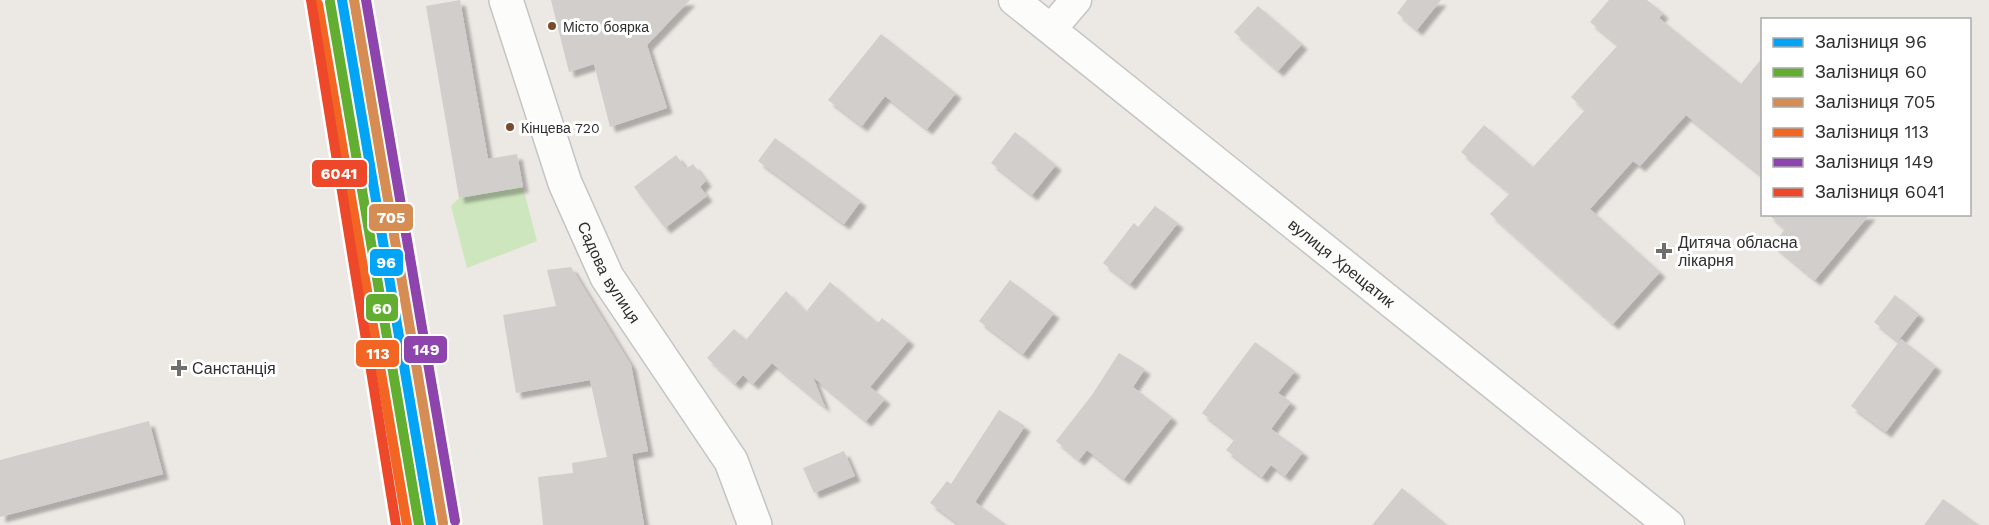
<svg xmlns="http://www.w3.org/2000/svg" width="1989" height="525" viewBox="0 0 1989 525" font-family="'Work Sans',sans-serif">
<defs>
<filter id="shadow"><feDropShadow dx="5.5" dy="5.5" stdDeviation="1.5" flood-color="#0004"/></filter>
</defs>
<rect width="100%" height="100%" fill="#ece8e4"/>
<path fill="#cee6be" d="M523 187 537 241 467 268 451 206 459 198Z"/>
<path fill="#d1cecb" filter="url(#shadow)" d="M460 0 488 159 517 154 523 187 459 198 426 6Z
M551 0H690L647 45 667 108 610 127 594 64 569 72Z
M1407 0H1441L1417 30 1397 13Z
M1609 0H1647L1663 13 1659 18 1741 84 1762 58V176L1686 115 1640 166 1633 161 1590 209 1660 272 1613 324 1490 214 1510 193 1461 152 1484 125 1533 167 1585 110 1571 97 1618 45 1590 22Z
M1258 6 1302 44 1278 71 1234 32Z
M881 34 956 93 927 129 885 96 862 126 828 100Z
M1015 132 1056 165 1032 195 991 163Z
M775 138 861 201 844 224 758 161Z
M676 155 686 169 693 164 706 181 700 187 707 196 665 228 634 187Z
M1155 206 1178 223 1130 284 1103 263 1134 223 1138 227Z
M1768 214H1870L1815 280 1773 245 1785 229Z
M571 267 631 365 648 451 632 454 644 525H543L538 477 573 473 572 463 607 457 590 380 516 393 503 315 556 306 547 270Z
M1010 280 1054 313 1023 354 979 321Z
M830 282 878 323 882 318 909 340 870 387 885 399 866 421 813 377 825 407 772 363 753 384 743 375 735 384 707 358 734 329 746 340 786 291 806 312Z
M1895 295 1919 314 1898 341 1874 322Z
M1901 339 1936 366 1886 432 1851 406Z
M1255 342 1295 371 1278 393 1291 402 1271 429 1303 452 1285 476 1271 465 1262 477 1226 450 1235 439 1202 413Z
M1119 353 1145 369 1133 387 1172 417 1124 479 1087 450 1079 460 1056 441 1092 395Z
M999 410 1025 426 975 502 1007 525H960L930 503 947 481 951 484Z
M149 421 163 474 0 517V460Z
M844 451 855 476 814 493 803 468Z
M1402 488 1447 525H1372Z
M1943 499 1979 525H1924Z"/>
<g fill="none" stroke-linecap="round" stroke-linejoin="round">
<defs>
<g id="minor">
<path id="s1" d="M1014 0 1669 525"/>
<path d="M1052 28 1076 0"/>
</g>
<g id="tertiary">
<path id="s2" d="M506 0 565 183 607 277 731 461 755 525"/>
</g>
</defs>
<use href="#minor" stroke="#c5c4c5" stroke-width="33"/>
<use href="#tertiary" stroke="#c5c4c5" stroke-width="36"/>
<use href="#minor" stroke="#fcfcfb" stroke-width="30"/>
<use href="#tertiary" stroke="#fcfcfb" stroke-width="33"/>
<defs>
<path id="rail-1" d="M342 0 431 525"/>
<path id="rail-2" d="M330 2 419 525"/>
<path id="rail-3" d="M354 0 443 523"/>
<path id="rail-4" d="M318 4 407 525"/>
<path id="rail-5" d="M366 0 455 521"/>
<path id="rail-6" d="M311 0 396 525"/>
</defs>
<use href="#rail-1" stroke="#fff" stroke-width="15"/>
<use href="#rail-2" stroke="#fff" stroke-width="15"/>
<use href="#rail-3" stroke="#fff" stroke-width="15"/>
<use href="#rail-4" stroke="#fff" stroke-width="15"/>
<use href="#rail-5" stroke="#fff" stroke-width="15"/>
<use href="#rail-6" stroke="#fff" stroke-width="15"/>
<use href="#rail-1" stroke="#02a4f5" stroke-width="10"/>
<use href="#rail-2" stroke="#62ae30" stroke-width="10"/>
<use href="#rail-3" stroke="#d58d53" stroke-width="10"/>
<use href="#rail-4" stroke="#f26522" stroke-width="10"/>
<use href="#rail-5" stroke="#8e44ad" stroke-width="10"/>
<use href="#rail-6" stroke="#ee482b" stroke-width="10"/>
</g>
<g fill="#7a4b2a" stroke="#fff" stroke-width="2">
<circle cx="552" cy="26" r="5"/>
<circle cx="510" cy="127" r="5"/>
</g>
<g fill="#706f6e" stroke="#fff" stroke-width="2">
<path d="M1661 242h6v6h6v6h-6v6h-6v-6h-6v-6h6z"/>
<path d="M176 359h6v6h6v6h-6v6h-6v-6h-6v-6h6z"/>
</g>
<g text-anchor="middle" stroke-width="6" stroke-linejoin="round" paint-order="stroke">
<g font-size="14" fill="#2e2e2e" stroke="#fff" text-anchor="start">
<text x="563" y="32">Місто боярка</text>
<text x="521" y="133">Кінцева 720</text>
</g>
<g font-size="16" fill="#2e2e2e" stroke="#fff" text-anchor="start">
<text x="1678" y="248">Дитяча обласна<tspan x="1678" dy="18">лікарня</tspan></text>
<text x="192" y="374">Санстанція</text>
</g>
<g font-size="16" fill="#2e2e2e" stroke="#fff">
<text dy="6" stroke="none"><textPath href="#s1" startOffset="420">вулиця Хрещатик</textPath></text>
<text dy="6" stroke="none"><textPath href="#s2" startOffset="292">Садова вулиця</textPath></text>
</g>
</g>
<g stroke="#fff" stroke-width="2">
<rect x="311" y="159" width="57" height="29" rx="6" fill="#ee482b"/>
<rect x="368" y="203" width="46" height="29" rx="6" fill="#d58d53"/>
<rect x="369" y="248" width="35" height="29" rx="6" fill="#02a4f5"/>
<rect x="365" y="293" width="34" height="29" rx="6" fill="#62ae30"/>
<rect x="403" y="335" width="45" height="29" rx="6" fill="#8e44ad"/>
<rect x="355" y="339" width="45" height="29" rx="6" fill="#f26522"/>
</g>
<g font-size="16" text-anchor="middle" font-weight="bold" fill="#fff">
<text x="339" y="179">6041</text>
<text x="391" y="223">705</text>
<text x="386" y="268">96</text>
<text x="382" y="314">60</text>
<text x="426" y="355">149</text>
<text x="378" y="359">113</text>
</g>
<rect x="1761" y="18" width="210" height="198" fill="#ffffff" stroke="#ababab" stroke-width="1.5"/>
<rect x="1773" y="38" width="30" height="9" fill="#02a4f5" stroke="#ababab" stroke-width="1.5"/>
<text x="1815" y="48" font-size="18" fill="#2e2e2e">Залізниця 96</text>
<rect x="1773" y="68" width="30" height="9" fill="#62ae30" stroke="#ababab" stroke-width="1.5"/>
<text x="1815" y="78" font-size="18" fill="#2e2e2e">Залізниця 60</text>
<rect x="1773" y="98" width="30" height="9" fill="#d58d53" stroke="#ababab" stroke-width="1.5"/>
<text x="1815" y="108" font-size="18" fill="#2e2e2e">Залізниця 705</text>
<rect x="1773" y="128" width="30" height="9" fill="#f26522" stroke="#ababab" stroke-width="1.5"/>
<text x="1815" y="138" font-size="18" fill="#2e2e2e">Залізниця 113</text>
<rect x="1773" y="158" width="30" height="9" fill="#8e44ad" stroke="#ababab" stroke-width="1.5"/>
<text x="1815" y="168" font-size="18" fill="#2e2e2e">Залізниця 149</text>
<rect x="1773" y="188" width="30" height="9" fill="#ee482b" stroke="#ababab" stroke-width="1.5"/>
<text x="1815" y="198" font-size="18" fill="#2e2e2e">Залізниця 6041</text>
</svg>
